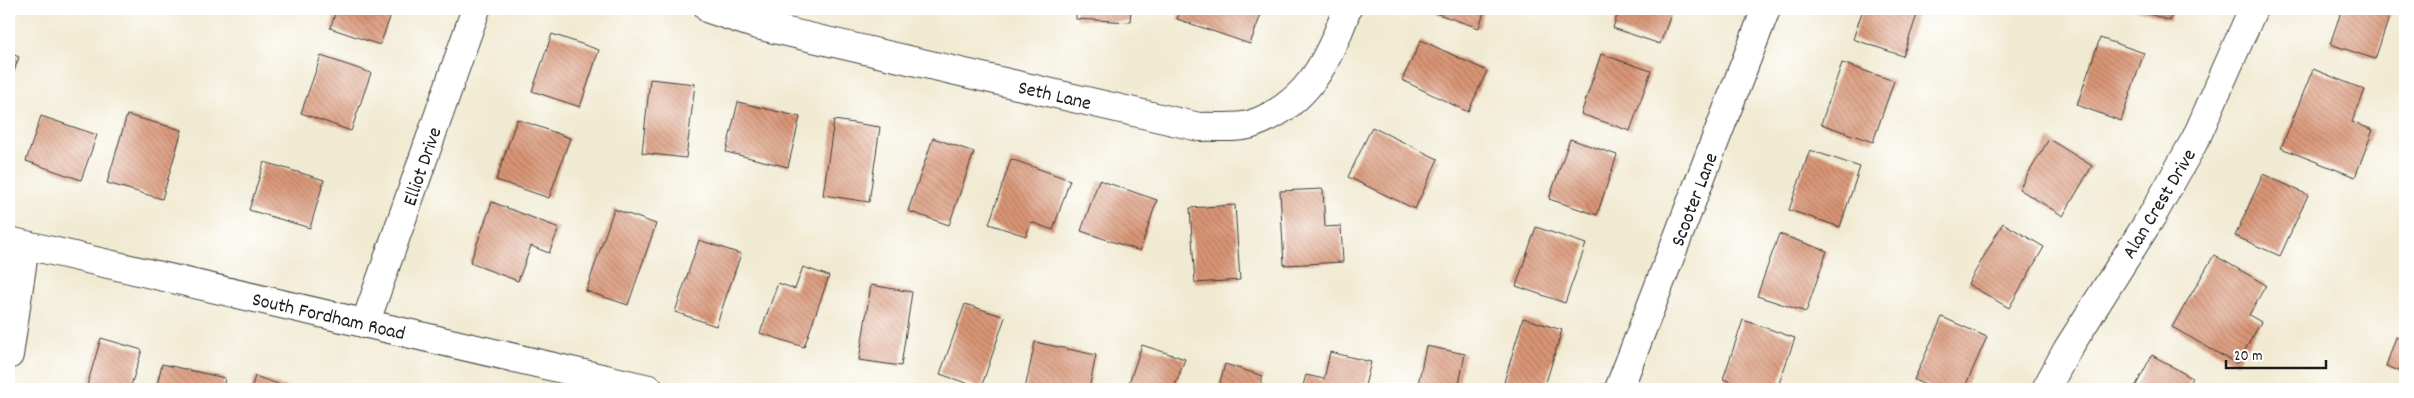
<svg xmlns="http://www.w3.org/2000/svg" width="2414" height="398" viewBox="0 0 2414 398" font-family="Dekko,sans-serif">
<defs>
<pattern id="building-back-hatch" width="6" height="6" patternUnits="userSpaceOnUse" patternTransform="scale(1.25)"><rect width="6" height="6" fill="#d99576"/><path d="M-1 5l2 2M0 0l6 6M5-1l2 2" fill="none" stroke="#af7960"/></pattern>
</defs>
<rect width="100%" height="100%" fill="#fff"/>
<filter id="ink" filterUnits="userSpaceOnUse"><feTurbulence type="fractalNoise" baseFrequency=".02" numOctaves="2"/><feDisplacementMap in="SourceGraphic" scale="10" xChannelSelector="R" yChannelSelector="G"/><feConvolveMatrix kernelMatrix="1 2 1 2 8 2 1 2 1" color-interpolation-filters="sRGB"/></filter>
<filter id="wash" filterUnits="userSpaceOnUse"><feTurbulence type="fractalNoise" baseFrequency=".0096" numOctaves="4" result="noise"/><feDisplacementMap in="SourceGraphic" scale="20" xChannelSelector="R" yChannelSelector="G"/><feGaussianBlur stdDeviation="1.12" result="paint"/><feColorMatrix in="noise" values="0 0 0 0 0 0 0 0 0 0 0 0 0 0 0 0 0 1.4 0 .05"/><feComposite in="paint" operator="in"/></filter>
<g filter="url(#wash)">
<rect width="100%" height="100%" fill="#f1ead2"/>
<g id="blocks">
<path fill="url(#building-back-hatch)" d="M337 9H393L380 45 330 28Z
M1076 9H1131L1130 22 1076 19Z
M1181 9H1263L1250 44 1177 19Z
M1437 9H1485L1479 28 1435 13Z
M1619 9H1673L1660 44 1613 28Z
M1863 9H1919L1903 56 1853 39Z
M2135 9H2174L2170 21Z
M2342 9H2392L2375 59 2330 44Z
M552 34 599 50 580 107 532 91Z
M2100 38 2144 53 2121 121 2077 105Z
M1421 40 1487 71 1468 112 1402 80Z
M9 53 19 57 12 77 9 76Z
M1601 54 1651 71 1630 131 1581 114Z
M321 56 371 73 351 131 301 113Z
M1842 63 1894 81 1873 142 1821 124Z
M2313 69 2365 90 2352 122 2373 130 2355 177 2281 148Z
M650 79 695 84 686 158 642 153Z
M738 102 800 117 788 167 726 152Z
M127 115 182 130 162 199 107 183Z
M41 116 97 135 81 180 26 161Z
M517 119 570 138 549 198 496 180Z
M834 120 880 127 869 202 823 195Z
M1372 127 1438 159 1415 209 1348 177Z
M933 138 974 152 949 225 908 211Z
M1570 139 1617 155 1597 215 1549 199Z
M2049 139 2092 166 2063 216 2019 189Z
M1810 150 1860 167 1840 227 1789 210Z
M1011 159 1070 180 1053 230 1031 222 1026 236 989 224Z
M264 162 324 180 310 228 249 210Z
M2263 174 2308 195 2280 256 2235 236Z
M1099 180 1157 200 1140 251 1081 231Z
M1323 189 1325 227 1341 226 1343 262 1284 265 1280 191Z
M492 202 559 228 549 253 531 246 518 281 470 263Z
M1235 205 1240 280 1195 283 1190 208Z
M614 209 656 224 628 305 586 291Z
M2003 223 2044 247 2009 308 1968 284Z
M1536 227 1586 244 1565 303 1516 286Z
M1779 234 1827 251 1806 312 1757 296Z
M699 240 741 254 716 326 675 312Z
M2214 255 2266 285 2249 315 2261 322 2237 364 2172 327Z
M803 267 829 276 804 347 760 333 778 283 795 289Z
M871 285 912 292 901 366 859 360Z
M965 304 1005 317 981 388 940 374Z
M1942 317 1987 337 1964 389H1935L1914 380Z
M1523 318 1562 330 1544 389H1502Z
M1743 320 1795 338 1777 389H1751L1723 379Z
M2396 337 2405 340V373L2386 366Z
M101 338 142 350 130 389H86Z
M1035 342 1096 355 1089 389H1025Z
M1142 345 1185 359 1174 389H1127Z
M1426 346 1465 354 1458 389H1417Z
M1330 352 1371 362 1364 389H1302L1306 375 1324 379Z
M2152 355 2192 378 2186 389H2134Z
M162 364 225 378 223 389H156Z
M1225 364 1263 376 1259 389H1218Z
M255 376 292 389H251Z"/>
</g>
</g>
<g filter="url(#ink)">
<use href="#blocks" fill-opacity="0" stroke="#3c3b37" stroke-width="1"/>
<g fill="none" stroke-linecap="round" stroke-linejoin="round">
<defs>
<path id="minor" d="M709 9 757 25 1199 127C1215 126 1237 129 1252 124 1307 105 1329 60 1347 9
M9 241 649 389
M365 324 476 9
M9 355 25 245
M1619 389 1766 9
M2046 389 2067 350 2152 216 2196 138 2253 9"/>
</defs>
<use href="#minor" stroke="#3c3b37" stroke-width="30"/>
<use href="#minor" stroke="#fff" stroke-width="28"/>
</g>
</g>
<g text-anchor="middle" stroke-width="4" stroke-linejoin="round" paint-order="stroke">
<g font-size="20" fill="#1c1c1c" stroke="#fff">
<text transform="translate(1055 94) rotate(13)" y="7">Seth Lane</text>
<text transform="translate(421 166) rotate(-71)" y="7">Elliot Drive</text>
<text transform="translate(1693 199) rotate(-69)" y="7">Scooter Lane</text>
<text transform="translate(2158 203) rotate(-59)" y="7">Alan Crest Drive</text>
<text transform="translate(329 315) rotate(13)" y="7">South Fordham Road</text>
</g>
</g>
<rect width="2414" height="398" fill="none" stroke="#fff" stroke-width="30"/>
<path d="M2226 360v8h100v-8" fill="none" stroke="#1c1c1c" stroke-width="2.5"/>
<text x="2234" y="360" font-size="15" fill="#1c1c1c" stroke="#ffffff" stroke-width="4" paint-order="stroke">20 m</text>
</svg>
